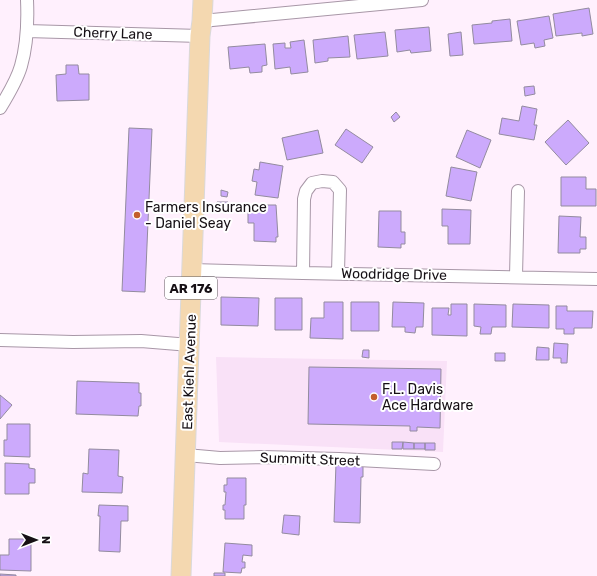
<svg xmlns="http://www.w3.org/2000/svg" width="597" height="576" viewBox="0 0 597 576" font-family="Rubik,sans-serif">
<rect width="100%" height="100%" fill="#fff0fd"/>
<path fill="#f9e1f7" d="M216 357 447 361 443 452 219 442Z"/>
<path fill="#ccaafc" stroke="#938b9f" d="M589 8 593 34 582 36V33L556 36 553 14Z
M549 16 553 38 544 40 545 46 535 48 534 43 521 45 517 21Z
M510 19 512 41 474 44 472 25 492 23V21Z
M429 27 431 51 411 53 410 50 397 52 395 30Z
M385 32 388 56 357 59 354 35Z
M461 32 463 55 450 56 448 34Z
M348 36 350 57 328 58V61L315 63 313 40Z
M304 40 308 72 291 74 290 67 275 69 273 44 285 43V48H291L290 42Z
M265 44 267 65 262 66V72L250 73 249 67 230 69 228 47Z
M66 65H78L79 74H89V100L57 101 56 75 66 74Z
M534 86 535 94 525 96 524 87Z
M522 106 537 109 534 125H537L534 140 499 134 502 118 519 121Z
M396 112 400 117 394 122 391 117Z
M568 120 589 143 566 165 545 142Z
M129 128 152 129 145 292 122 291Z
M346 129 373 147 362 163 335 145Z
M318 130 323 153 287 160 282 138Z
M467 130 491 140 480 168 456 157Z
M260 162 283 166 278 198 255 195 257 182 252 181 254 169 259 170Z
M451 167 477 172 471 201 446 196Z
M561 177H586V189H596V206H561Z
M221 190 228 192 227 197 221 196Z
M217 202H228L227 209 217 208Z
M255 205H276L278 237H276V242L254 241V223H248V211H254Z
M442 209 471 210 470 244H448V226H442Z
M379 211H401V232H405V244H401V248L378 247Z
M559 216 581 217 580 237H586V249H580V253H558Z
M221 297 259 298 258 326 221 325Z
M275 298H302V330H275Z
M324 302H343V339L310 338 311 318H324Z
M351 302H379V331H351Z
M393 302 424 303 423 327H416L415 333 405 332V327H392Z
M451 304H467V336L432 335V308H449L448 315H451Z
M474 304 506 305V327H492L491 334H480L481 327 474 326Z
M513 304 549 305V328L512 327Z
M556 306H567V311H593L592 328H574V334H564V329H556Z
M554 343 568 344 567 363H561V358H553Z
M537 347 549 348V360H536Z
M363 350H369V358L362 357Z
M495 353H505V361H495Z
M309 367 441 369 440 428 417 427V431H410V426L308 424Z
M77 381 139 383V393H141V406H139L138 416 76 414Z
M0 395 12 405 0 419Z
M7 424H30V457L4 456V440H7Z
M392 442H403L402 449H392Z
M403 442 414 443V449H403Z
M414 443H425V449H414Z
M425 443H435V450H425Z
M89 449 119 450 118 476 123 477 122 493 82 492 83 473 88 474Z
M5 463 29 464V468L35 469V483H29V494H5Z
M336 463 363 464V477H361L360 523 334 522Z
M227 478H246V505H244V519H225V510H223V505H225L226 492H224V485H227Z
M99 505 128 506V521H121L120 552 99 551 100 516H98Z
M284 515 300 516 299 535 282 533Z
M9 539H31V571L0 570V555H9Z
M225 543 252 545V556L243 555 242 562H245V568H242L241 573 223 572Z
M214 573H225V576H214Z
M0 574 16 575V576H0Z"/>
<g fill="none" stroke-linecap="round" stroke-linejoin="round">
<defs>
<path id="street" d="M202 21 422 0
M27 31 200 36
M0 108C8 95 17 80 21 66 27 45 28 22 27 0
M192 270 303 273 597 279
M303 273 304 199 306 191 312 183 322 181 333 182 340 190 338 273
M516 276 518 191
M0 340 73 342 141 341 190 345
M186 455 220 458 263 457 339 459 434 464"/>
<path id="primary" d="M181 576 200 36 202 21 203 0"/>
</defs>
<use href="#street" stroke="#a897a7" stroke-width="14"/>
<use href="#primary" stroke="#dad9da" stroke-width="21"/>
<use href="#street" stroke="#fff" stroke-width="12"/>
<use href="#primary" stroke="#f4d8b0" stroke-width="19"/>
</g>
<g fill="#c35e2c" stroke="#fff" stroke-width="1.5">
<circle cx="137" cy="215" r="4"/>
<circle cx="374" cy="397" r="4"/>
</g>
<g text-anchor="middle" stroke-width="4" stroke-linejoin="round" paint-order="stroke">
<rect fill="#fff" stroke="#5c585b" stroke-width="1" x="165" y="277" width="52" height="22" rx="3"/>
<g font-size="13" font-weight="bold" fill="#161015">
<text x="191" y="293">AR 176</text>
</g>
<g font-size="14" fill="#161015" stroke="#fff">
<text transform="translate(113 33) rotate(2)" y="5">Cherry Lane</text>
<text transform="translate(394 274) rotate(1)" y="5">Woodridge Drive</text>
<text transform="translate(189 372) rotate(-88)" y="5">East Kiehl Avenue</text>
<text transform="translate(310 459) rotate(2)" y="5">Summitt Street</text>
</g>
<g font-size="14" fill="#161015" stroke="#fff" text-anchor="start">
<text x="145" y="212">Farmers Insurance<tspan x="145" dy="16">- Daniel Seay</tspan></text>
<text x="382" y="394">F.L. Davis<tspan x="382" dy="16">Ace Hardware</tspan></text>
</g>
</g>
<g transform="translate(36 540) rotate(90)" stroke="#ffffff" stroke-width="3" paint-order="stroke">
<path d="M0-3L7 15L0 10L-7 15Z" fill="#161015"/>
<text y="-6" font-size="11" font-weight="bold" text-anchor="middle" fill="#161015">N</text>
</g>
</svg>
